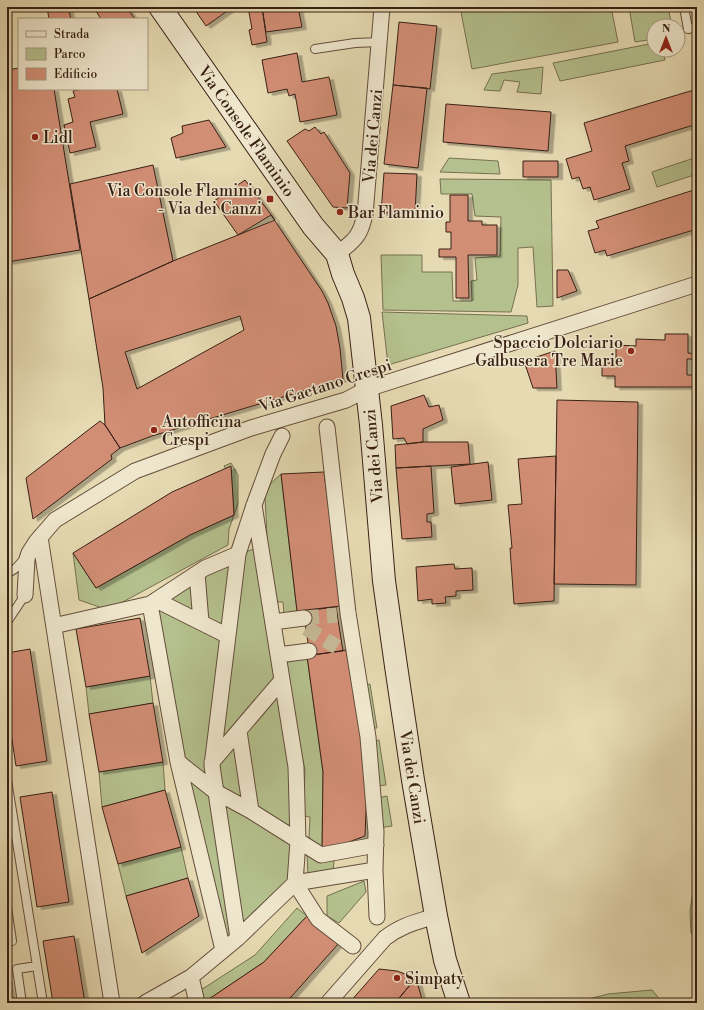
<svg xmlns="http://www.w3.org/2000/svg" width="704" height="1010" viewBox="0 0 704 1010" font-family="'Libre Bodoni',serif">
<defs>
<filter id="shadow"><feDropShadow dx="4.5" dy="2.5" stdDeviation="0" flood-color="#0004"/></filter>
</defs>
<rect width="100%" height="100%" fill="#e6dab2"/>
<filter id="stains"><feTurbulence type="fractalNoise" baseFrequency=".005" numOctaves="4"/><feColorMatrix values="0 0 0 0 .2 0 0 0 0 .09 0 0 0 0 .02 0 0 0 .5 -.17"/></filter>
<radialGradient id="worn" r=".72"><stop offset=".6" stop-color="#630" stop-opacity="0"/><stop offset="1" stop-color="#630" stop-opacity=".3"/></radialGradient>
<path fill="#b4c08d" stroke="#767051" d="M460 7H611L618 42 472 69Z
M629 7H668L672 26H654V39L635 42Z
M654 43V50H663L665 60 560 81 553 63Z
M543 67 541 94 517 92 520 82 504 80 500 91 484 90 492 74Z
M697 157V174L657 187 652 172Z
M449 158 498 161 500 174 440 172Z
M440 179 551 180 553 306 537 307 533 247 518 248V285L511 312 383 310 381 255H422V272H452L453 301H472L471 281 477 280 475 258 500 256 501 217 475 216 472 194H441Z
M382 312 527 316 528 323 388 365Z
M231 463 238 475V504L229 529 228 545 108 610 79 600 73 553 96 588 190 535 234 515 231 467 226 469 224 466Z
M281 474 297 611 284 615 283 602H277L268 555 265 496 271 483Z
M261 547 296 767 295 883 223 950 150 604 238 554Z
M307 656 323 772 322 852 309 837 310 817 303 816 305 770 288 688 285 663Z
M150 676 153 703 89 714 86 687Z
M370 684 377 728H371L365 685Z
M379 740 386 785 378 786 374 741Z
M163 762 165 790 102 807 99 772Z
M387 796 392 826 379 828 377 798Z
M181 847 188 878 126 896 118 864Z
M307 855 334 861 333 872 308 876Z
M364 881 366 892 339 923 327 916V896Z
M697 886V941L691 933 690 911 693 891Z
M297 908 307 916 264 962 209 999 211 1003H205L198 990 204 988 255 955Z
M652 990 663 1003H573L608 994Z"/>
<path fill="#d28e75" stroke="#382015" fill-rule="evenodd" filter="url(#shadow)" d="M47 7H68L71 19H49Z
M95 7H126L135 19H101L94 8Z
M193 7H233L206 26Z
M248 7H262L267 42 252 45 249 30 252 29Z
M262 7H298L302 27 266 32Z
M399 22 437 26 430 89 393 85Z
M297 53 302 82 329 77 337 115 300 122 295 94 289 96 287 89 268 93 262 60Z
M19 68V89H54L80 250 7 262V70Z
M393 85 427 88 418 168 384 164Z
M82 89H117L123 114 90 122 96 147 70 153 64 125 73 122 68 99 75 97 73 91Z
M697 89V124L625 146 629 161 622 163 630 189 594 200 590 187 583 189 579 177 572 179 566 159 592 151 584 123Z
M446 104 551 112 548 151 443 142Z
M209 120 226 147 176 158 171 138 183 133 182 126Z
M315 127 321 134 324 132 350 173 347 208 333 207 287 141 305 129 309 131Z
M523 161H558V177H523Z
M153 165 173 261 89 299 70 184Z
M384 173 417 174 415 213H381Z
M245 180 275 220 238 235 214 201Z
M697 189V229L607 256 605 250 595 253 588 231 599 228 596 221Z
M450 195H468V221H482V225H497V255H468L469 298H456V257H439V249H451V232H446V222H450Z
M271 215 322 291 328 303 336 326 340 348 343 379 152 436 120 448 105 425 103 388 89 299 173 261 238 235ZM240 316 244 330 137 389 125 352Z
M557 270H568L577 291 557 298Z
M665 334H688V353L697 354V359H687V375H697V387H615V376H602V363H616V345L636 346V339L665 340Z
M555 351 557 388H533L524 361Z
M424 395 429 407 439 405 443 420 423 429V442L407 444 404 438 393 439 391 406Z
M557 400 638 402 636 585 554 584Z
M100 421 105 425 120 448 111 455 112 459 33 519 26 478Z
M423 442H468L470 464 396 468 395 445Z
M556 456 554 601 514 604 510 548H512L508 505 522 504 518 459Z
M488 462 492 500 455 504 451 467Z
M231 466 234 515 190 535 96 588 73 553 172 492Z
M431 466 434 513 427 514V522H431L432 537 402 539 396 468Z
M324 472 341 606 297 611 281 474Z
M454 564 455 569 472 568 473 590 456 591V596L445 597 446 603 432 604V599L418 601 416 567Z
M336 607 343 651 310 655 303 611Z
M140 618 150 676 86 687 76 629Z
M30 649 47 761 16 766 7 707V653Z
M346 650 368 762 365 836 322 852 323 772 307 656Z
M153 703 163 762 99 772 89 714Z
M165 790 181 847 118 864 102 807Z
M52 792 69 902 37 907 20 797Z
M188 878 199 916 142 953 126 896Z
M307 916 339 943 291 997 282 1003H211L209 999 264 962Z
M74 936 85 1003H53L43 941Z
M379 969 397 971 416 978 395 1003H351L350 1002Z
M416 978 423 1003H395Z
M7 979H8L12 1003H7Z"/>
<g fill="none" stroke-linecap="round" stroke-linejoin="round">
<path stroke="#c3b593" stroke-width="15" stroke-dasharray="15 8" stroke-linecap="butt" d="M304 618 337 615
M306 628 337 647"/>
<defs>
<path id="lane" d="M684 7 688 29 697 27
M315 49 355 43 380 42
M7 574 16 568 26 557
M7 622 25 595
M7 780 37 966
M7 907 12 941
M22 1003 17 969 37 966 43 1003"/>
<path id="street" d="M337 254C344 248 354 242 358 234 362 228 363 221 365 215L382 7
M327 427 348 613 368 737 376 832 375 870 377 917
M40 537 112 1003
M197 573 201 622
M25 595 27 559 29 553 36 542 55 520 135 471 251 428 346 400 367 389 697 284
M156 600 228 636
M273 622 304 618
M62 624 150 604
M278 655 309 651
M239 731 251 811
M178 762 216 792 251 811 321 855 376 845
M212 762 282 680
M238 938 212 766 238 554 254 505 273 454 282 436
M353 946 318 919 295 883 375 870
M223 950 178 762 150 604 205 568 238 554
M145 1003 191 977
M197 1003 191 977 238 938 295 883 298 841 296 767 254 505
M328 1003 385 938C402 925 416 922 436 916"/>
<path id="secondary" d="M160 7 313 226 337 254 343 274 353 298 359 318 371 425 384 581 396 666 413 780 436 916 445 960 459 1003"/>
</defs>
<use href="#lane" stroke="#644e3c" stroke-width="10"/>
<use href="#street" stroke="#644e3c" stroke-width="17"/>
<use href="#secondary" stroke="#382015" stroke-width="24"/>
<use href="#lane" stroke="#efe7cd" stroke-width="8"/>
<use href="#street" stroke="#efe7cd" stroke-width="15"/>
<use href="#secondary" stroke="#efe7cd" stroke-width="22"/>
</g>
<g fill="#8f2418" stroke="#efe7cd" stroke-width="1.5">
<circle cx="35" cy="137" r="4"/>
<rect x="266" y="195" width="8" height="8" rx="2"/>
<circle cx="340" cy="212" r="4"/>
<circle cx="631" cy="351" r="4"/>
<circle cx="154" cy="430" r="4"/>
<circle cx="397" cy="978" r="4"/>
</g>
<g text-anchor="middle" stroke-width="3" stroke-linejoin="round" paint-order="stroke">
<g font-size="16" fill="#382015" stroke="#efe7cd">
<text transform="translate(247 131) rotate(55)" y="6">Via Console Flaminio</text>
<text transform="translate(372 136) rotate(-85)" y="6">Via dei Canzi</text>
<text transform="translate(325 385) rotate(-18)" y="6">Via Gaetano Crespi</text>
<text transform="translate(373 456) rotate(-95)" y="6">Via dei Canzi</text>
<text transform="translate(413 777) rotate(81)" y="6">Via dei Canzi</text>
</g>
<g font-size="16" fill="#382015" stroke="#efe7cd" text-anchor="start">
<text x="43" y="143">Lidl</text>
<text x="262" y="196" text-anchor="end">Via Console Flaminio<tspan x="262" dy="18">- Via dei Canzi</tspan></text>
<text x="348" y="218">Bar Flaminio</text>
<text x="623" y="348" text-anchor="end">Spaccio Dolciario<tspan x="623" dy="18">Galbusera Tre Marie</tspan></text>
<text x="162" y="427">Autofficina<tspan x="162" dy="18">Crespi</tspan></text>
<text x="405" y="984">Simpaty</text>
</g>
</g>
<rect width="704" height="1010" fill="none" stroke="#e6dab2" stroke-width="24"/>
<rect x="8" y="8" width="688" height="994" fill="none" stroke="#382015" stroke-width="2"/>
<rect x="12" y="12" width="680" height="986" fill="none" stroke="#382015"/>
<rect x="18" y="18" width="130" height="72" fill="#efe7cd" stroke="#a69783"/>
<rect x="26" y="31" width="20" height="6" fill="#efe7cd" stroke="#a69783"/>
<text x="54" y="38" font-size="12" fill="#382015">Strada</text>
<rect x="26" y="48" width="20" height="12" fill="#b4c08d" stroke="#a69783"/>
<text x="54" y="58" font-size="12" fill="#382015">Parco</text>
<rect x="26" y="68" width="20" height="12" fill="#d28e75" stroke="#a69783"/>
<text x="54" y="78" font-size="12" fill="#382015">Edificio</text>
<g transform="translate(666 38)"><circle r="19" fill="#efe7cd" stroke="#a69783"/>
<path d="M0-3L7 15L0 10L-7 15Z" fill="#8f2418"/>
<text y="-6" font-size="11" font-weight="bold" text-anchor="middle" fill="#382015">N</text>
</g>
<rect width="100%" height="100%" filter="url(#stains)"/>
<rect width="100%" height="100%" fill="url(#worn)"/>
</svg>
